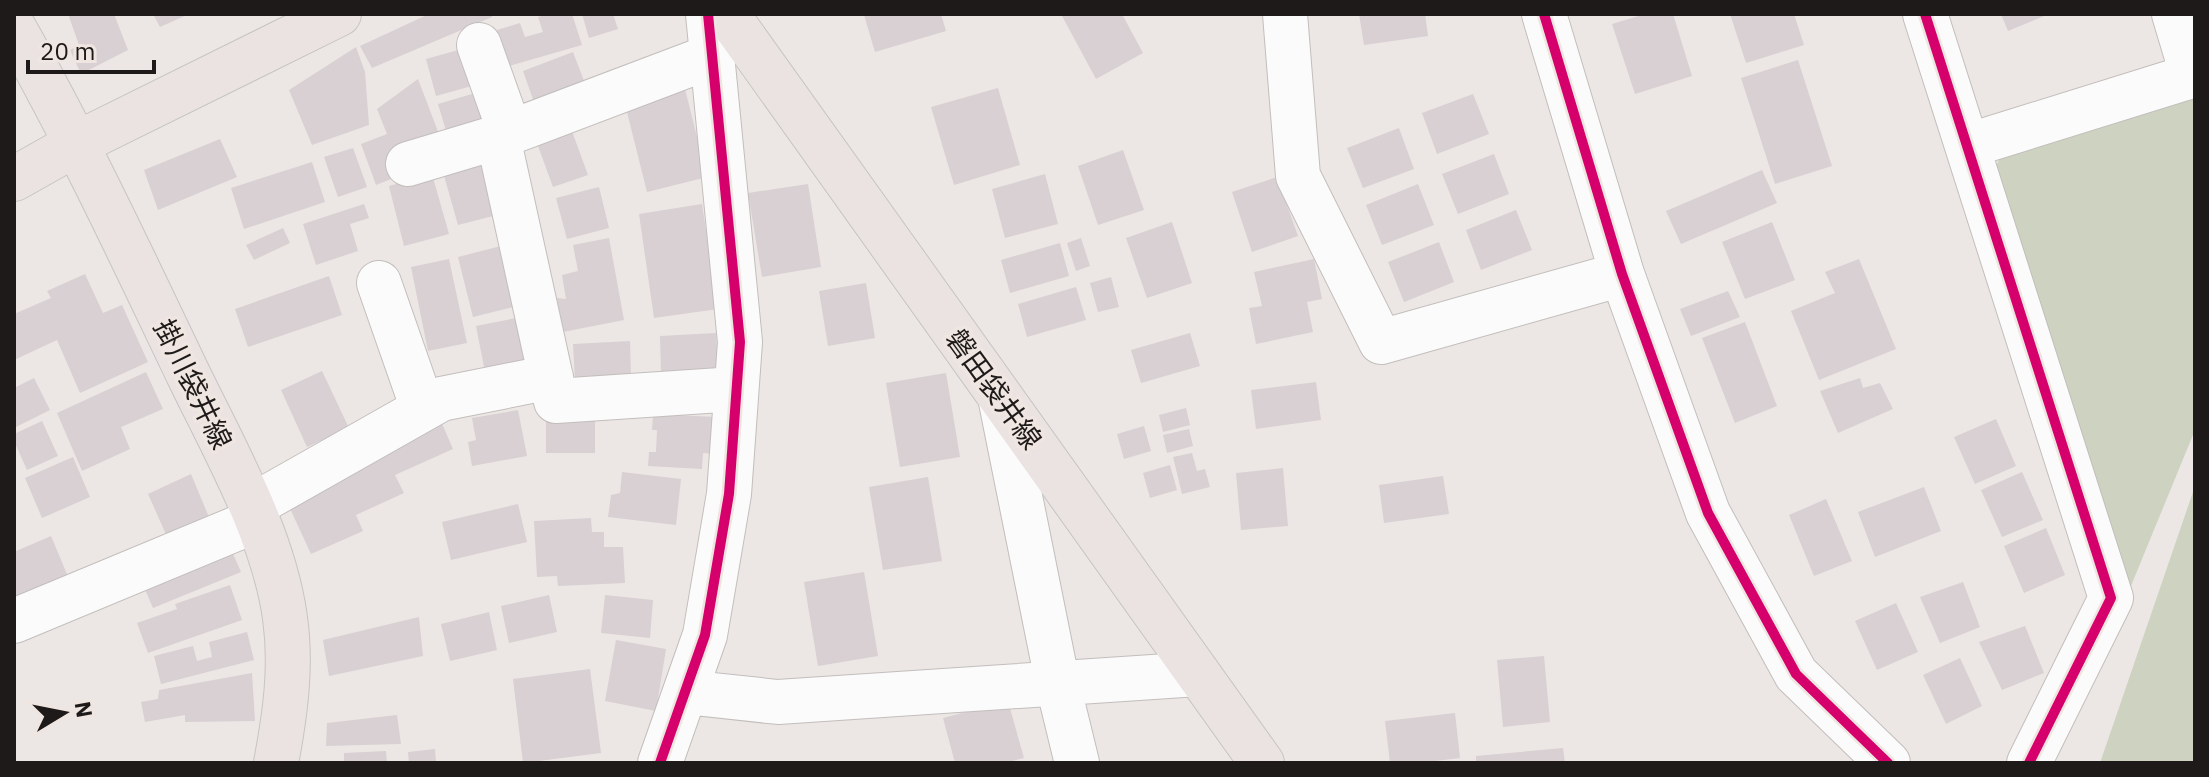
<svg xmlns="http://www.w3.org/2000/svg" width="2209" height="777" viewBox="0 0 2209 777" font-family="'IBM Plex Sans','Noto Sans JP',sans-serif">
<rect width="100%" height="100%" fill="#ece7e4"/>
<path fill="#cdd3c0" d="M2195 94V430L2126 598 1990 178 2000 158Z
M2195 486V763H2100Z"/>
<path fill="#d8d0d3" d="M68 14H114L128 50 81 74 70 50 79 45Z
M153 14H189L160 27Z
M429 14H491L492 17 372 68 360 46Z
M547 14H572L582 45 509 66 497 30 520 23 525 37 543 32 538 17Z
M582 14H613L618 29 589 38Z
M867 14H941L946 31 875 52 864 15Z
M1061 14H1122L1143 53 1096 79Z
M1359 14H1425L1428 36 1364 45Z
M1645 14H1673L1692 76 1635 94 1612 24Z
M1730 14H1794L1804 45 1746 63Z
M2001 14H2049L2008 31Z
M356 47 365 72 369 125 312 145 289 90Z
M469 47 479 84 436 96 426 59Z
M573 52 586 86 535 105 523 71Z
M1798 60 1832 166 1775 184 1741 78Z
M682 77 707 177 647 192 622 92Z
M418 79 442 142 406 173 376 185 361 144 387 134 377 109Z
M998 88 1020 165 954 185 931 107Z
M482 91 491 121 447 134 438 104Z
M1473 94 1489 134 1437 154 1422 113Z
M569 123 588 175 553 187 534 135Z
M1399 128 1414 169 1363 188 1347 148Z
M220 139 237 177 158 210 144 170Z
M353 148 367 187 338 197 324 157Z
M1123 150 1144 210 1098 225 1078 166Z
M485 154 501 214 458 225 441 165Z
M1494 154 1509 194 1458 214 1442 174Z
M312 162 325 202 244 229 231 188Z
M1762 170 1777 203 1681 244 1666 211Z
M432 174 449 234 404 246 389 186Z
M1045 174 1058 224 1005 238 992 189Z
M1277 177 1298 236 1252 252 1232 192Z
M808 184 821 267 762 277 748 193Z
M1418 184 1434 225 1382 245 1366 205Z
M599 187 609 228 567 239 556 198Z
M364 204 369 218 350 224 358 251 316 265 303 224Z
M702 204 718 309 654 318 639 214Z
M1516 210 1532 250 1481 270 1466 230Z
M1172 222 1192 283 1147 298 1126 238Z
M1772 222 1795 280 1745 299 1722 242Z
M283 228 290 243 254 260 246 245Z
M609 238 624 320 563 332 557 298 566 299 562 275 578 271 573 245Z
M1081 238 1090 266 1076 271 1067 243Z
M1439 242 1454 282 1404 302 1388 262Z
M1060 243 1069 276 1010 293 1001 260Z
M501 246 517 306 473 317 458 257Z
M449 259 467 343 428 351 411 267Z
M1314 259 1322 299 1307 302 1313 332 1256 344 1249 308 1262 306 1254 272Z
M1859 259 1896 349 1819 380 1791 311 1835 293 1825 272Z
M85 274 103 313 122 305 148 362 80 393 57 340 14 360V314L51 298 47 291Z
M329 276 342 315 248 347 235 309Z
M1111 277 1119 307 1098 312 1090 283Z
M866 283 875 338 828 346 819 291Z
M1076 287 1086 320 1027 337 1018 304Z
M1728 291 1740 317 1691 336 1680 309Z
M516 318 526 369 486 377 476 326Z
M1745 322 1777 406 1735 423 1702 338Z
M716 333 718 370 661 373 660 336Z
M1190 333 1200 366 1141 383 1131 350Z
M630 341 631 378 575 381 573 344Z
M322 371 349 428 307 447 281 390Z
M146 372 163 409 121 427 130 449 82 471 57 413Z
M946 373 960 457 900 467 886 383Z
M34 378 50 410 14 428V388Z
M1860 378 1863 388 1880 383 1893 409 1838 433 1820 391Z
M1316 382 1321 420 1256 429 1251 390Z
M1186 408 1190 425 1163 432 1159 415Z
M518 410 527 456 472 466 468 442 476 440 472 418Z
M546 413 595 414V453H546Z
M653 414 717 417 715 454 703 453 702 469 648 466 649 452H656L657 430H652Z
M440 419 453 449 395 475 404 493 356 515 363 531 311 554 287 502Z
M1996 419 2016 466 1975 484 1954 437Z
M42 421 58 456 27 470 14 441V434Z
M1144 426 1151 451 1124 459 1117 434Z
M1189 429 1193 446 1167 453 1163 435Z
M1192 453 1197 471 1205 469 1210 487 1182 494 1173 457Z
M73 457 90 497 42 518 25 478Z
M1170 465 1177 490 1150 498 1143 473Z
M1283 468 1288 526 1241 530 1236 473Z
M622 472 681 479 676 525 608 517 611 495 620 493Z
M2022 472 2043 520 2002 537 1981 490Z
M191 474 211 522 169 541 148 494Z
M1443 476 1449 514 1384 523 1379 485Z
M928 477 942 561 883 570 869 487Z
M1924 487 1941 531 1875 557 1858 512Z
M1826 499 1852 561 1814 576 1789 515Z
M518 504 527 542 451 560 442 522Z
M591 518 592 532H604V547H623L625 583 558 586 557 576 537 577 534 521Z
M2046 528 2065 575 2024 593 2004 546Z
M51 536 69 579 14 603V552Z
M231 549 241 572 153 608 143 585Z
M864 572 878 656 818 666 804 582Z
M1963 582 1980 627 1940 643 1920 597Z
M230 585 242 620 148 653 137 623 177 609 175 604Z
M549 595 557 632 509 643 501 606Z
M605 595 653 600 650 638 601 633Z
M1896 603 1918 652 1877 670 1855 621Z
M489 612 497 650 450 661 441 624Z
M419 617 423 656 329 676 323 640Z
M2025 626 2044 673 2002 690 1979 642Z
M247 632 254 660 161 684 154 656 193 646 197 661 212 657 209 642Z
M616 640 666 649 656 711 605 701Z
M1544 656 1550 722 1503 727 1497 660Z
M1960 658 1982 706 1946 724 1923 675Z
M590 669 601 753 523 763 513 679Z
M252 673 255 721 185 722V715L145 722 141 702 158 699 159 690Z
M1008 701 1024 758 1005 763H955L943 718Z
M1455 713 1460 758 1419 763H1390L1385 721Z
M397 715 401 744 326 746 327 723Z
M1563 748 1565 763H1476V756Z
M435 749 436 763H409L408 752Z
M386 751 387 763H344V753Z"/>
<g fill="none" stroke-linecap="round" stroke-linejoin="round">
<defs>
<path id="minor" d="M1285 14 1298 176 1381 342 1622 274
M1544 14 1622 274 1708 513 1796 674 1888 763
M1925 14 2111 598 2029 763
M2174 14 2192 74
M479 45 510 132
M498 137 556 401 736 389
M1967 146 2195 75
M408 164 498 137 712 56
M379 283 423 409
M1000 397 1058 685 1077 763
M252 506 441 399 551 377
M14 621 257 520
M685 692 778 702 1198 674
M660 763 705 635 729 494 740 342 708 14"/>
<path id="major" d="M727 14 1262 763
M14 28C78 141 133 259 189 376 225 450 274 536 285 618 292 667 285 715 276 763
M14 179 78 143 339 14"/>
</defs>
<use href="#minor" stroke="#c2bebc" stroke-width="46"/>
<use href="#major" stroke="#c6c4c3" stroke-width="46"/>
<use href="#minor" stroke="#fcfbfb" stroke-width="44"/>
<use href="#major" stroke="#eae3e2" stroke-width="44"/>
<defs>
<path id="cycleway" d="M1544 14 1622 274 1708 513 1796 674 1888 763
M1925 14 2111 598 2029 763
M660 763 705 635 729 494 740 342 708 14"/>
</defs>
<use href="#cycleway" stroke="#efe6e1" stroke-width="15"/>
<use href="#cycleway" stroke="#d6006c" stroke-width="10"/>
</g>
<g text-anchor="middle" stroke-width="7" stroke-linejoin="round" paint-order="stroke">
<g font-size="28" fill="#1e1a19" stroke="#efe6e1">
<text transform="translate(193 384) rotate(64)" y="10">掛川袋井線</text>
<text transform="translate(994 389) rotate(54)" y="10">磐田袋井線</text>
</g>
</g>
<rect width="2209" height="777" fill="none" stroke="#1e1a19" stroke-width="32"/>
<g transform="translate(64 713) rotate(80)" stroke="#efe6e1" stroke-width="6" paint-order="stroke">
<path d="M0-6L14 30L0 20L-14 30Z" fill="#1e1a19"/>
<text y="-12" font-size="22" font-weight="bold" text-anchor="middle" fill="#1e1a19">N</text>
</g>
<path d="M28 60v12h126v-12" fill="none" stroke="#1e1a19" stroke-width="4"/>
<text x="40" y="60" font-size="24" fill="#1e1a19" stroke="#efe6e1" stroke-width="6" paint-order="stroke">20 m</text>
</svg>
